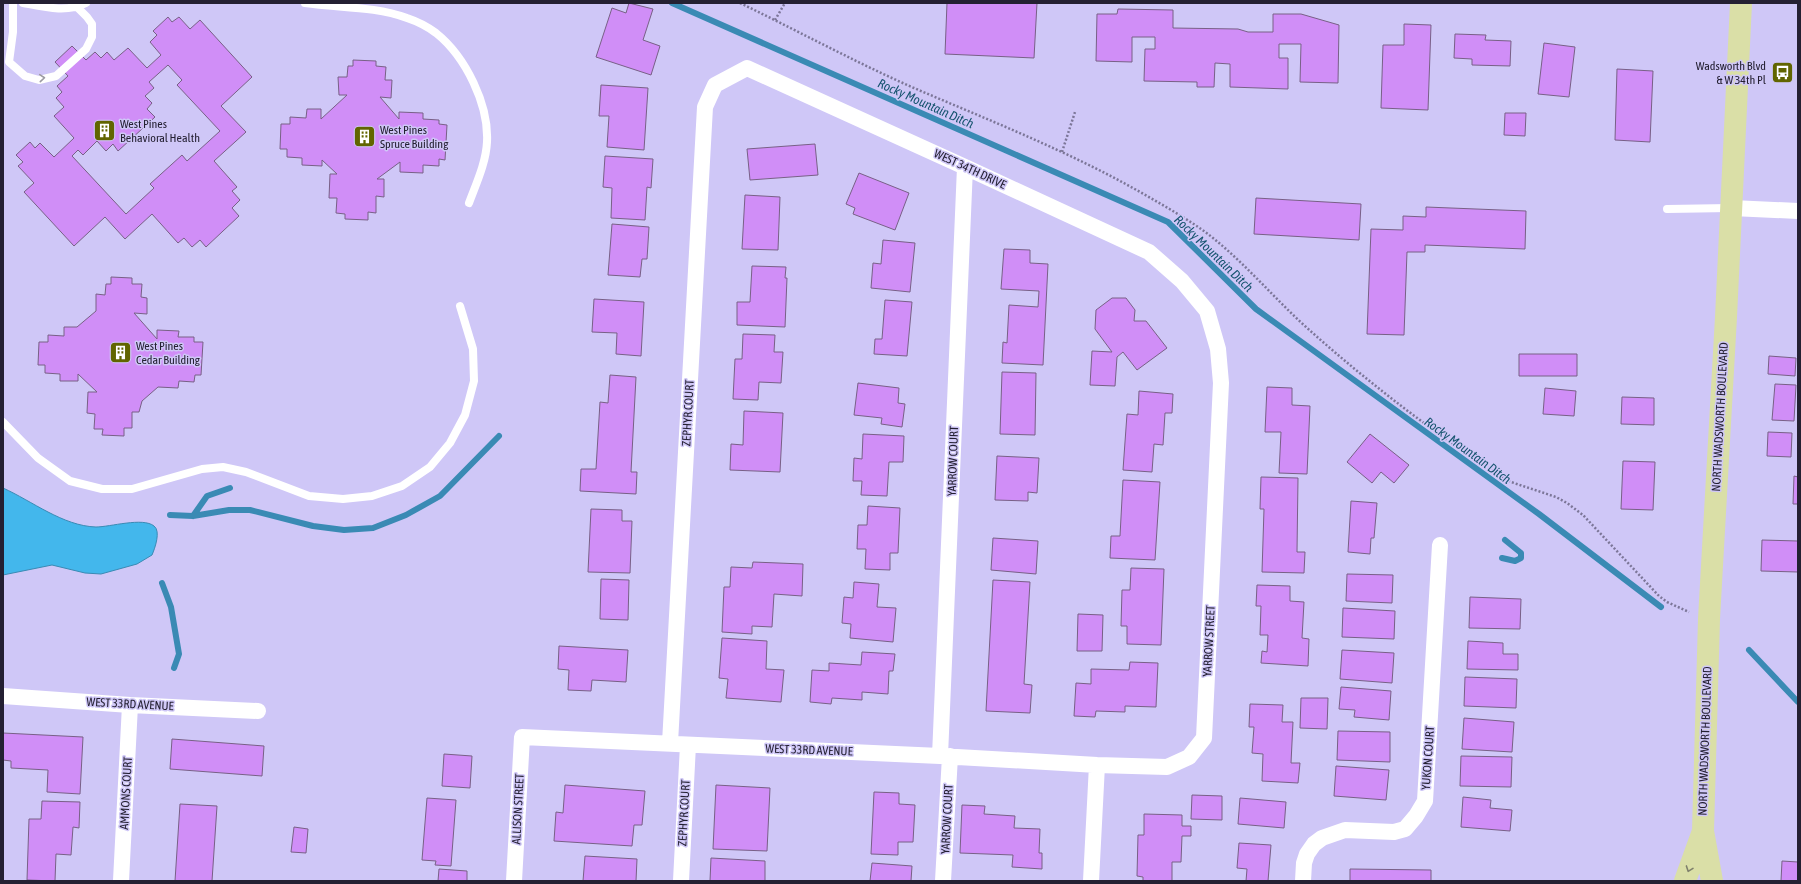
<svg xmlns="http://www.w3.org/2000/svg" width="1801" height="884" viewBox="0 0 1801 884" font-family="'Asap Condensed',sans-serif">
<rect width="100%" height="100%" fill="#cfc7f7"/>
<path fill="#43b7ec" stroke="#3a8ab4" d="M3 488C32 501 63 526 96 527 110 527 143 517 154 526 161 531 155 548 152 555L137 564 101 574 85 573 52 565 3 575Z"/>
<g fill="none" stroke-linecap="round" stroke-linejoin="round">
<path stroke="#3a8ab4" stroke-width="6" d="M672 3 1168 222 1256 309 1539 514 1661 607
M170 515 193 516 229 510H250L313 526 344 530 373 528 406 515 440 496 499 436
M193 516 207 496 230 488
M1502 558 1515 561 1521 558V553L1505 540
M162 583 171 607 179 654 174 668
M1749 650 1798 702"/>
</g>
<path fill="#d08ef7" stroke="#786086" fill-rule="evenodd" d="M629 3 653 9 643 40 660 46 651 75 596 57 612 8 626 13Z
M947 3H1037L1034 58 945 54Z
M1118 9 1173 10V28L1238 29 1248 32H1273V14H1301L1339 25 1338 83 1300 82 1301 44H1279V58H1288V89L1230 87V64L1215 63 1214 87H1197V82L1144 81 1145 49H1155V37H1132V62L1096 61 1097 14H1117Z
M168 17 172 22 179 17 190 29 200 20 252 77 221 106 246 132 214 161 237 187 232 191 240 200 232 208 239 216 206 247 200 240 192 247 184 238 178 243 152 214 125 239 105 217 74 246 24 192 34 183 18 166 23 162 16 155 30 142 35 148 40 143 54 157 74 138 54 116 64 107 56 98 62 92 57 86 68 76 55 62 72 46 86 60 95 52 101 58 107 52 114 60 128 48 147 68 161 55 150 42 157 35 153 31ZM168 65 182 80 177 85 220 131 187 161 182 155 150 184 154 188 126 214 72 156 78 150 83 155 97 141 106 151 113 144 118 151 155 117 147 109 152 103 145 96 154 88 149 82Z
M1404 24 1431 25 1428 110 1381 108 1383 45H1404Z
M1455 34 1486 35 1485 40 1511 41 1510 66 1472 65V59L1454 58Z
M1544 43 1575 47 1569 97 1538 94Z
M353 60 376 61V66L386 67 385 80H392L391 98 380 97 399 119V112L423 113V119L439 120V124L447 125 445 160 439 159V166L423 165V173L400 172V162L377 179H384V197L376 196V213L368 212V220L345 219V214L336 213 337 198H329L330 174H337L322 160V166L302 165V158L287 157V149H280L281 124H290V117L306 118 307 109H321V119L347 95H339L338 77H347L348 66H353Z
M1617 69 1653 71 1650 142 1615 140Z
M601 85 648 88 644 150 607 147 609 116H599Z
M1505 113H1526L1525 136 1504 135Z
M815 144 818 175 750 180 747 149Z
M605 156 653 159 651 188 647 187 645 220 611 218 612 188 603 187Z
M859 173 909 193 895 230 853 214 855 208 846 204Z
M745 195 780 197 778 250 742 249Z
M1256 198 1361 204 1359 240 1254 234Z
M1426 207 1526 211 1525 249 1425 245V252H1407L1404 335 1367 334 1371 229 1403 230V216L1426 217Z
M612 224 649 227 647 259H642L640 277 608 275Z
M883 240 915 243 910 292 871 288 873 263 881 264Z
M1004 249 1030 250V263L1048 264 1043 365 1002 363 1003 342 1007 343 1009 305 1038 307 1039 291 1001 289Z
M752 266 786 267 785 278H787L785 327 737 325V302H750Z
M111 277 132 278V284H142L141 297 147 298V314L134 313 157 339V330L179 331 178 337H194V342H203L201 375H195L194 382 179 381 178 388 158 387 142 401 139 412H132V428H124V436L102 435 103 429H94L95 414 87 413 88 392H97L78 374V381H60V374L45 373V365H38L39 342H48V335L64 336V327H77L96 311V294L105 295 106 284H111Z
M1112 298H1126L1135 310 1134 321H1146L1167 348 1137 370 1123 352 1117 357 1115 386 1090 385 1092 351 1112 352 1095 329 1096 310Z
M594 299 644 302 641 356 616 354 617 333 592 332Z
M885 300 912 302 907 356 874 354 875 339H882Z
M743 334 775 335 774 352H783L781 383 759 382 758 400 733 399 735 359H742Z
M1519 354H1577V376H1519Z
M1769 356 1796 358 1795 376 1768 374Z
M1002 372 1036 373 1035 435 1000 434Z
M610 375 636 377 631 472H637L636 494 580 491 581 469H596L600 402 608 403Z
M858 383 899 388 898 403 905 404 902 427 881 424 882 418 854 415Z
M1775 384 1796 385 1794 421 1772 420Z
M1267 387 1292 388V405L1310 406 1307 474 1279 473 1281 432H1265Z
M1545 388 1576 391 1574 416 1543 414Z
M1139 391 1173 394 1172 413H1165L1163 445 1154 444 1152 472 1123 470 1127 414 1138 415Z
M1622 397 1654 398V425L1621 424Z
M744 411 783 413 780 472 730 470 731 444 743 445Z
M1768 432 1792 433 1791 457 1767 456Z
M863 434 904 436 903 462H889L887 496 861 495 862 481H853L854 458 862 459Z
M1370 434 1409 465 1394 483 1381 472 1372 483 1347 462Z
M997 456 1039 458 1037 493 1028 492V501L995 500Z
M1623 461 1655 462 1653 510 1621 509Z
M1794 476 1798 477V504H1793Z
M1261 477 1298 478 1297 552H1305L1304 573 1262 572 1264 509H1260Z
M1123 480 1160 482 1155 560 1110 558 1111 536H1120Z
M1351 501 1377 503 1374 538H1371L1370 554 1348 552Z
M868 506 900 508 898 553H890V570L865 569 866 549H857L858 525H867Z
M591 509 622 510V521H632L630 573 588 572Z
M993 538 1038 541 1036 574 991 570Z
M1762 540 1798 541V572L1761 571Z
M753 562 803 564 802 596 774 594 772 627 752 626V634L722 632 724 587H730L731 567 752 568Z
M1131 568 1164 569 1161 645 1127 644V626H1121L1122 590H1130Z
M1347 574 1393 575 1392 603 1346 601Z
M601 579 629 580 628 620 600 619Z
M993 580 1030 582 1024 684 1032 685 1030 713 986 711Z
M854 582 879 584 877 607 896 608 893 642 850 638 851 624 842 623 844 597 853 598Z
M1257 585 1290 586V601L1304 602 1302 638 1309 639 1308 666 1261 663 1262 651 1267 652 1268 635H1260L1261 606H1256Z
M1470 597 1521 599 1520 629 1469 628Z
M1343 608 1395 611 1394 639 1342 637Z
M1078 614 1103 615 1102 651H1077Z
M722 638 767 641 766 669 784 670 781 702 726 698 728 679 719 678Z
M1468 641 1503 643V654H1518V670L1467 669Z
M559 646 628 650 626 682 592 680 591 691 568 690 569 670 558 669Z
M1342 650 1394 653 1392 683 1340 679Z
M862 652 895 654 893 671H889L888 694 862 692V700L832 698 831 704 810 702 812 670 829 671V663L861 665Z
M1130 662 1158 663 1156 707 1125 706V712L1096 711 1095 717 1074 716 1076 683 1091 684V669L1129 670Z
M1465 677 1517 679 1516 708 1464 706Z
M1341 687 1391 691 1389 720 1354 717 1355 710 1339 709Z
M1301 698H1328L1327 729 1300 728Z
M1250 704 1283 705 1282 722H1293L1291 763H1300L1298 783 1262 781 1263 754 1252 753 1254 727H1249Z
M1464 718 1514 722 1512 752 1462 749Z
M1338 731 1390 732V762L1337 760Z
M3 733 83 737 80 794 47 792 48 770 11 768V761L3 760Z
M172 739 264 746 262 776 170 769Z
M444 754 472 756 470 788 442 786Z
M1461 756 1512 757 1511 787 1460 786Z
M1336 766 1389 770 1386 800 1334 796Z
M565 785 645 791 642 825H634L632 846 554 841 556 812 563 813Z
M716 785 770 788 767 851 713 849Z
M874 792 899 793V804L915 805 913 842H898V855L871 854Z
M1192 795 1222 796V820L1191 819Z
M1463 797 1491 800 1490 808 1512 810 1510 831 1461 827Z
M427 798 456 800 451 866 435 865 436 861 422 860Z
M1240 798 1286 802 1284 828 1238 824Z
M42 801 80 802 79 828 73 827 71 855 56 854 55 881 27 880 29 819H41Z
M180 804 217 806 212 881H175Z
M962 805 985 806 984 814 1015 816 1014 828 1040 829 1039 853H1042V869L1012 867 1013 855 960 853Z
M1144 814 1182 815V826H1191V836H1182L1181 862H1172V881H1143V877L1137 876 1138 835H1144Z
M294 827 308 829 306 853 291 852Z
M1239 843 1271 845 1268 881H1246L1247 869 1237 868Z
M585 856 637 859 636 881H583Z
M711 858 765 861V881H710Z
M1782 861 1798 862V881H1781Z
M872 863 912 866 911 881H870Z
M439 869 467 871V881H438Z
M1350 869 1431 870V881H1350Z"/>
<g fill="none" stroke-linecap="round" stroke-linejoin="round">
<path stroke="#7c7698" stroke-width="2.5" stroke-dasharray="2 2" stroke-linecap="butt" d="M740 3C798 31 855 62 914 88 993 122 1073 153 1147 196 1168 208 1189 220 1208 234 1244 262 1273 297 1306 327 1365 380 1430 430 1496 473L1511 482 1556 497 1567 503 1583 515 1659 596 1667 602 1689 612
M775 20 785 3
M1062 152 1075 112"/>
<path stroke="#fff" stroke-width="8" d="M13 3V32L9 62 25 76 39 80 56 76 86 49 92 37V24L87 17 77 7
M23 3C44 7 67 13 86 3
M305 3C339 8 374 6 407 18 416 21 428 27 436 33 466 57 489 105 487 142 486 163 476 184 469 203
M1667 209 1730 208
M3 422 38 458 70 481 102 489H132L202 469 223 467 246 472 309 496 343 499 372 496 402 486 430 467 450 443 465 415 474 381 473 349 460 306"/>
<path stroke="#fff" stroke-width="16" d="M1732 208 1798 211
M3 696 130 705 258 711
M940 756 965 167
M121 881 130 705
M514 881 522 737 940 756 1097 765 1167 767 1189 757 1204 738 1221 383 1218 349 1207 311 1182 281 1149 252 965 167 747 68 715 85 705 107 670 743
M681 881 688 745
M943 881 950 756
M1091 881 1097 765
M1303 881 1304 863 1307 854 1314 844 1322 838 1345 830 1394 832 1405 829 1416 816 1425 801 1440 545"/>
<path stroke="#dadfa7" stroke-width="22" d="M1685 881 1703 831
M1712 881 1703 831 1709 619 1726 317 1741 3"/>
</g>
<defs><path id="oneway-chevron" d="M-2-3.5L2.5 0L-2 3.5" fill="none" stroke-width="1.6" stroke-linecap="round" stroke-linejoin="round"/></defs>
<use stroke="#9c9ba3" href="#oneway-chevron" transform="translate(42 78) rotate(-5)"/>
<use stroke="#7f806c" href="#oneway-chevron" transform="translate(1689 869) rotate(110)"/>
<defs>
<symbol id="bus-square" viewBox="-11 -11 22 22"><rect x="-9" y="-9" width="18" height="18" rx="4" fill="#616500" stroke="#cfc7f7"/><path d="M-5-6H5V4H4V6H2V4H-2V6H-4V4H-5ZM-3.5-4V0h7V-4ZM-3.5 1.2v1.5H-2V1.2ZM2 1.2v1.5H3.5V1.2Z" fill="#fff"/></symbol>
<symbol id="building-square" viewBox="-11 -11 22 22"><rect x="-9" y="-9" width="18" height="18" rx="4" fill="#616500" stroke="#cfc7f7"/><path d="M-4-6H4V6H1V3H-1V6H-4ZM-2.5-4.3h1.7v1.8h-1.7ZM.8-4.3h1.7v1.8H.8ZM-2.5-1h1.7V.8h-1.7ZM.8-1h1.7V.8H.8Z" fill="#fff"/></symbol>
</defs>
<g fill-rule="evenodd">
<use href="#bus-square" x="1770" y="60" width="25" height="25"/>
<use href="#building-square" x="92" y="118" width="25" height="25"/>
<use href="#building-square" x="352" y="124" width="25" height="25"/>
<use href="#building-square" x="108" y="340" width="25" height="25"/>
</g>
<g text-anchor="middle" stroke-width="3" stroke-linejoin="round" paint-order="stroke">
<g font-size="12" fill="#242032" stroke="#cfc7f7" text-anchor="start">
<text x="1766" y="70" text-anchor="end">Wadsworth Blvd<tspan x="1766" dy="14">&amp; W 34th Pl</tspan></text>
<text x="120" y="128">West Pines<tspan x="120" dy="14">Behavioral Health</tspan></text>
<text x="380" y="134">West Pines<tspan x="380" dy="14">Spruce Building</tspan></text>
<text x="136" y="350">West Pines<tspan x="136" dy="14">Cedar Building</tspan></text>
</g>
<g font-size="12" fill="#242032" stroke="#cfc7f7">
<text transform="translate(970 169) rotate(25)" y="4">WEST 34TH DRIVE</text>
<text transform="translate(688 413) rotate(-87)" y="4">ZEPHYR COURT</text>
<text transform="translate(1720 417) rotate(-87)" y="4">NORTH WADSWORTH BOULEVARD</text>
<text transform="translate(953 461) rotate(-88)" y="4">YARROW COURT</text>
<text transform="translate(1209 641) rotate(-87)" y="4">YARROW STREET</text>
<text transform="translate(130 704) rotate(3)" y="4">WEST 33RD AVENUE</text>
<text transform="translate(1705 741) rotate(-88)" y="4">NORTH WADSWORTH BOULEVARD</text>
<text transform="translate(809 750) rotate(2)" y="4">WEST 33RD AVENUE</text>
<text transform="translate(1428 758) rotate(-86)" y="4">YUKON COURT</text>
<text transform="translate(126 793) rotate(-87)" y="4">AMMONS COURT</text>
<text transform="translate(518 809) rotate(-87)" y="4">ALLISON STREET</text>
<text transform="translate(684 813) rotate(-87)" y="4">ZEPHYR COURT</text>
<text transform="translate(947 819) rotate(-87)" y="4">YARROW COURT</text>
</g>
<g font-size="13" font-style="italic" fill="#15536e" stroke="#cfc7f7">
<text transform="translate(926 103) rotate(24)" y="5">Rocky Mountain Ditch</text>
<text transform="translate(1214 253) rotate(44)" y="5">Rocky Mountain Ditch</text>
<text transform="translate(1468 450) rotate(36)" y="5">Rocky Mountain Ditch</text>
</g>
</g>
<rect width="1801" height="884" fill="none" stroke="#242032" stroke-width="8"/>
</svg>
